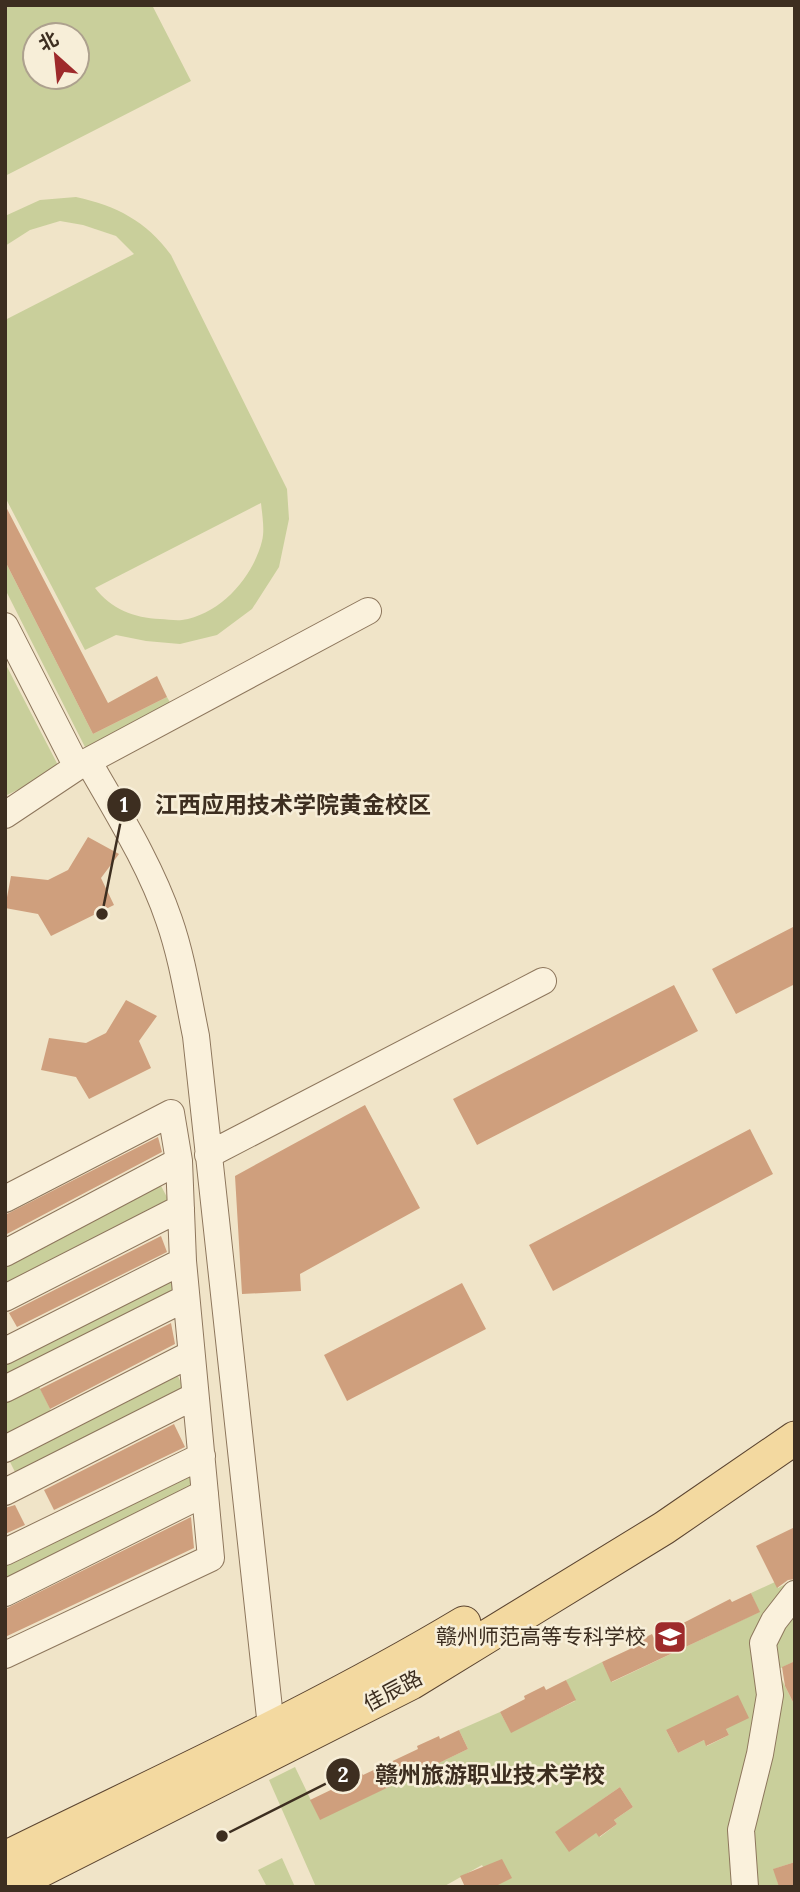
<svg xmlns="http://www.w3.org/2000/svg" width="800" height="1892" viewBox="0 0 800 1892" font-family="Lora,'Noto Sans SC',serif">
<rect width="100%" height="100%" fill="#f0e4c8"/>
<path fill="#c9cf9b" fill-rule="evenodd" d="M5 5H152L191 81 5 176ZM35 35H77V77H35Z
M76 197C117 206 146 221 171 255L287 489 289 519 279 567 252 609 217 635 180 644 146 641 116 635 85 650 5 497V320L134 254 116 236 83 225 60 221 30 230 5 246V216L40 200ZM261 503C262 514 265 530 262 541 253 577 221 614 182 620 175 621 167 619 160 619 134 618 111 609 95 588Z
M5 561 93 734 167 697 172 706 86 749 5 589Z
M5 663 60 769 5 796Z
M160 1184 169 1201 5 1286V1264Z
M173 1280 179 1293 5 1379V1364Z
M178 1376 185 1392 16 1474 8 1458Z
M39 1386 52 1413 5 1437V1403Z
M196 1474 197 1490 5 1586V1566Z
M795 1579V1661L777 1670 795 1706V1862L774 1869 779 1887H494L482 1865 443 1887H316L269 1780 295 1767 320 1819 468 1749 459 1730 500 1712 511 1732 575 1701 566 1680 602 1662 612 1682 759 1612 751 1593 775 1582 778 1588ZM726 1729 729 1735 707 1746 704 1740 678 1753 666 1730ZM620 1787 633 1807 614 1820 617 1824 600 1837 596 1833 556 1832Z
M282 1858 295 1887H267L258 1870Z"/>
<path fill="#cf9f7d" d="M5 505 108 703 157 676 167 697 93 734 5 561Z
M88 837 119 854 101 878 114 905 51 936 38 914 5 908 11 876 48 880 68 870Z
M795 926V984L736 1014 712 969Z
M674 985 698 1031 477 1145 453 1099Z
M126 1000 157 1016 139 1041 151 1068 89 1099 76 1077 41 1070 49 1038 86 1043 106 1033Z
M365 1105 420 1208 300 1274 301 1291 242 1294 235 1176Z
M750 1129 773 1174 553 1291 529 1245Z
M158 1137 162 1152 5 1235V1215Z
M161 1236 167 1252 17 1327 9 1313Z
M462 1283 486 1329 347 1401 324 1355Z
M171 1323 175 1344 50 1409 40 1389Z
M174 1424 185 1447 54 1510 44 1490Z
M15 1505 25 1525 5 1534V1508Z
M191 1517 194 1548 5 1637V1609Z
M795 1527V1579L788 1580 777 1588 756 1546Z
M751 1593 760 1612 611 1682 602 1662 630 1649 628 1646 652 1634 654 1638 730 1599 732 1602Z
M795 1661V1706L785 1686 782 1667Z
M566 1680 576 1700 511 1733 500 1712 525 1699 524 1696 544 1686 546 1690Z
M738 1695 749 1718 726 1729 729 1735 706 1746 704 1740 678 1753 666 1730Z
M459 1730 468 1749 320 1820 310 1800 339 1786 337 1783 361 1772 363 1775 418 1749 417 1746 439 1736 440 1739Z
M620 1787 633 1807 614 1820 617 1824 599 1837 596 1833 569 1852 555 1832Z
M502 1859 512 1878 494 1887H465L460 1876Z
M795 1862V1887H779L773 1869Z"/>
<g fill="none" stroke-linecap="round" stroke-linejoin="round">
<defs>
<path id="minor" d="M5 626 77 767
M88 761C117 812 150 864 169 920 182 957 188 997 196 1036L271 1727
M5 815 77 767 368 611
M208 1155 543 981
M5 1199 171 1113 179 1161 183 1261 211 1558 5 1655
M5 1253 179 1161
M5 1298 181 1208
M5 1351 183 1261
M5 1389 186 1298
M5 1449 191 1354
M5 1492 195 1396
M5 1552 202 1456
M5 1593 205 1493
M745 1887 741 1830 760 1754 770 1695 763 1643 774 1621 795 1594"/>
<path id="major" d="M5 1858C159 1782 317 1711 464 1623
M8 1887 411 1683 664 1528 795 1438"/>
</defs>
<use href="#minor" stroke="#8d765c" stroke-width="28"/>
<use href="#major" stroke="#5b4430" stroke-width="35"/>
<use href="#minor" stroke="#faf1dc" stroke-width="26"/>
<use href="#major" stroke="#f3d9a0" stroke-width="33"/>
</g>
<defs>
<symbol id="university-square" viewBox="-11 -11 22 22"><rect x="-9" y="-9" width="18" height="18" rx="4" fill="#9e2a2b" stroke="#f7eed8"/><path d="M0-5L7-2L0 1L-7-2ZM-4 1L0 2.5L4 1V4Q0 6-4 4Z" fill="#fff"/></symbol>
</defs>
<g fill-rule="evenodd">
<use href="#university-square" x="651" y="1618" width="38" height="38"/>
</g>
<g text-anchor="middle" stroke-width="5" stroke-linejoin="round" paint-order="stroke">
<g font-size="21" fill="#3d2e20" stroke="#f7eed8" text-anchor="end">
<text x="646" y="1644">赣州师范高等专科学校</text>
</g>
<g font-size="21" fill="#3d2e20" stroke="#f7eed8">
<text transform="translate(393 1691) rotate(-28)" y="7">佳辰路</text>
</g>
</g>
<path fill="none" stroke="#3d2e20" stroke-width="2.5" d="M102 914L124 805M222 1836L343 1775"/>
<g fill="#3d2e20" stroke="#f7eed8" stroke-width="2.5">
<circle cx="102" cy="914" r="7"/>
<circle cx="222" cy="1836" r="7"/>
<circle cx="124" cy="805" r="18"/>
<circle cx="343" cy="1775" r="18"/>
</g>
<g font-size="21" text-anchor="middle" font-weight="bold" fill="#fff">
<text x="124" y="812">1</text>
<text x="343" y="1782">2</text>
</g>
<g font-size="23" text-anchor="middle" font-weight="bold" fill="#3d2e20" stroke="#f7eed8" stroke-width="5" stroke-linejoin="round" paint-order="stroke">
<text x="293" y="813">江西应用技术学院黄金校区</text>
<text x="490" y="1783">赣州旅游职业技术学校</text>
</g>
<rect width="800" height="1892" fill="none" stroke="#3d2e20" stroke-width="14"/>
<g transform="translate(56 56) rotate(333)"><circle r="33" fill="#f7eed8" stroke="#ada18e" stroke-width="2"/>
<path d="M0-5L12 26L0 18L-12 26Z" fill="#9e2a2b"/>
<text y="-10" font-size="19" font-weight="bold" text-anchor="middle" fill="#3d2e20">北</text>
</g>
</svg>
